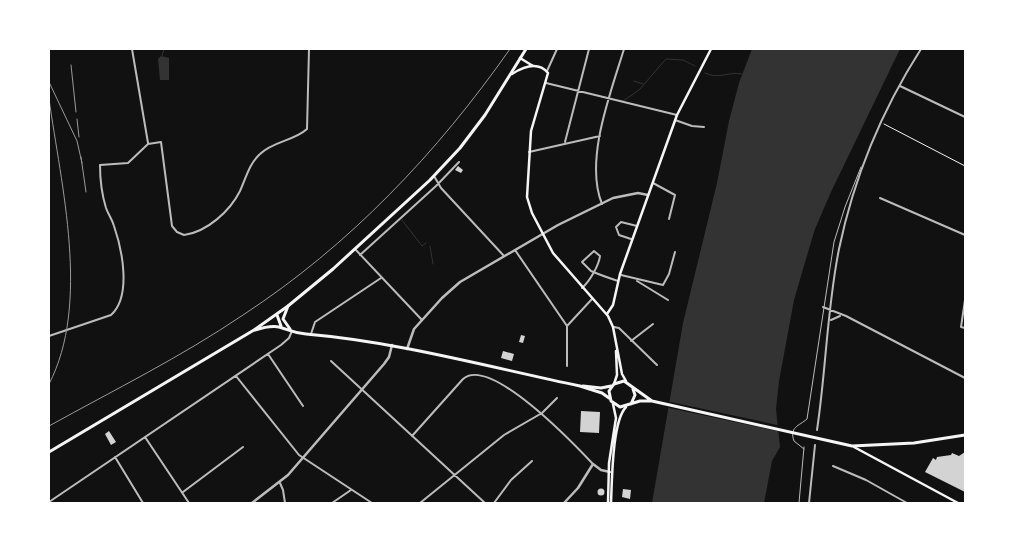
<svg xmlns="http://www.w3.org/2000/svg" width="1014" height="552" viewBox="0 0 1014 552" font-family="Karla,sans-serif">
<rect width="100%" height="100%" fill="#111"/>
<path fill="#333" d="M752 49H900L831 192 815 229 806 259 794 300 779 381 776 409 780 447 772 461 764 503H652L683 323 717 183 729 121 739 83Z
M161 56 169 58V80H160L158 59Z"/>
<path fill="#111" d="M666 401 782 426V432L665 407Z"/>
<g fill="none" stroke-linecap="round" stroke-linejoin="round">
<path stroke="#333" stroke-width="1" d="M616 49 621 50
M162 56 164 49
M705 73C719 80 729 71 742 74
M634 81 643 84
M619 100 623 101 639 90 666 59 683 60 695 66
M402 220 422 246 426 243
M430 246 433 264"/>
</g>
<path fill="#d3d3d3" d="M458 166 463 170 461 173 455 170Z
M521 335 525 336 523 343 519 342Z
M503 351 514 354 512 361 501 358Z
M581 411 600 412 599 433 580 432Z
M109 431 116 442 111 445 105 434Z
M965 452V492L925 472 933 458 936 460 937 457 951 455 952 453 959 456Z
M597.5 492a3.5 3.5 0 1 1 7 0a3.5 3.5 0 1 1-7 0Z
M623 489 631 490 630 499 622 497Z"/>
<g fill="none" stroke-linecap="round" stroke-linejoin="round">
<path stroke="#f5f5f5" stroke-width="1" d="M884 124 965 166"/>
<path stroke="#bcbcbc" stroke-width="1" d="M804 449 794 441C789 427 799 426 807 419L834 242 845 207 861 167
M799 503 804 447"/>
<path stroke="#bcbcbc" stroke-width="2" d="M132 49 148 143
M547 71 557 49
M546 83 677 115
M900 86 965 117
M675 120 692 126 704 127
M565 142 589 49
M529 152 600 136
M434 176 441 188 504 256
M653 183 675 195 669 219
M880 198 965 235
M602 204C584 160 611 92 624 49
M631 239 619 235 616 227 621 222 637 226
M355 249 422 320
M515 250 567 326
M360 255 436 186 459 162
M621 275 663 285 669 274 675 252
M637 281 668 300
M582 288C590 281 599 265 600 256L594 251 582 262 591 271C600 275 609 278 618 281
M965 300 961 327 965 328
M823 307 846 316 965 378
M831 320 840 316
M614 327 619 328 657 365
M311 334 315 322 381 278
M49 336 111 315C132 296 122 249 114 226 112 219 108 214 106 208 102 195 100 178 100 165L128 163 148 144 161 142 172 226 177 232 184 235C207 232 230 211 240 191 246 178 249 164 260 154 273 141 294 141 307 129L309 49
M631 341 653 324
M268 354 303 406
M331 361 485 503
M567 366V326L592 299
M236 376 299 455 372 503
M817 430C826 371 827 308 839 249 854 177 882 110 921 49
M412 436 463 379C490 355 575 445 593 464
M145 437 189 503
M115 457 143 503
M833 466 866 480 907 503
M280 483 283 490 285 503
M183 492 243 447
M49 502 281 345 289 338 292 331
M332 503 351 490
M420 503 504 435 542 413 557 398
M494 503 511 480 532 461
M809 503 815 445"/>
<path stroke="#bcbcbc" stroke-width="2.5" d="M407 349 414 329 442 298 460 282 558 225 613 198 638 193 648 195
M252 503 288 475 384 364 389 357 392 345
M564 503 578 488 593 464 601 470 610 472"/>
<path stroke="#f5f5f5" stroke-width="2.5" d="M520 58 533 66
M512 74C523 67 538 61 548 73L531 131 527 197 532 213 553 253 608 316 613 327 622 374 626 381
M607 314 613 305 620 274 677 115 711 49
M614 384 617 375 616 351
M854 447 958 503
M608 503 609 463 616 418 613 404
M611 503C612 482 612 421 626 407"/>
<path stroke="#f5f5f5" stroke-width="3" d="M288 306 283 319 290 329
M277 315 281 326
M255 330C284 321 281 332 306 334 399 342 489 367 580 386L602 393 609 398
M583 386 601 388 611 386
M652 401 624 381 614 384 609 391 611 401 620 407 640 401H652L852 446 914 443 965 435
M631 404 635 395 633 389"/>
<path stroke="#f5f5f5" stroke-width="3" d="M49 452 254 330 288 306 333 269 430 180 460 148 485 115 526 49"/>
<path stroke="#9a9a9a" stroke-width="1" d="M71 65 76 112
M49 82 77 141 82 163
M49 99C61 185 91 304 49 384
M77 119 79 137
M81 157 86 192
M49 426C114 390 181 357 243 315 350 245 437 153 510 49"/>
</g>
<rect width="1014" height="552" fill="none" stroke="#ffffff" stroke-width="100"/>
</svg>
